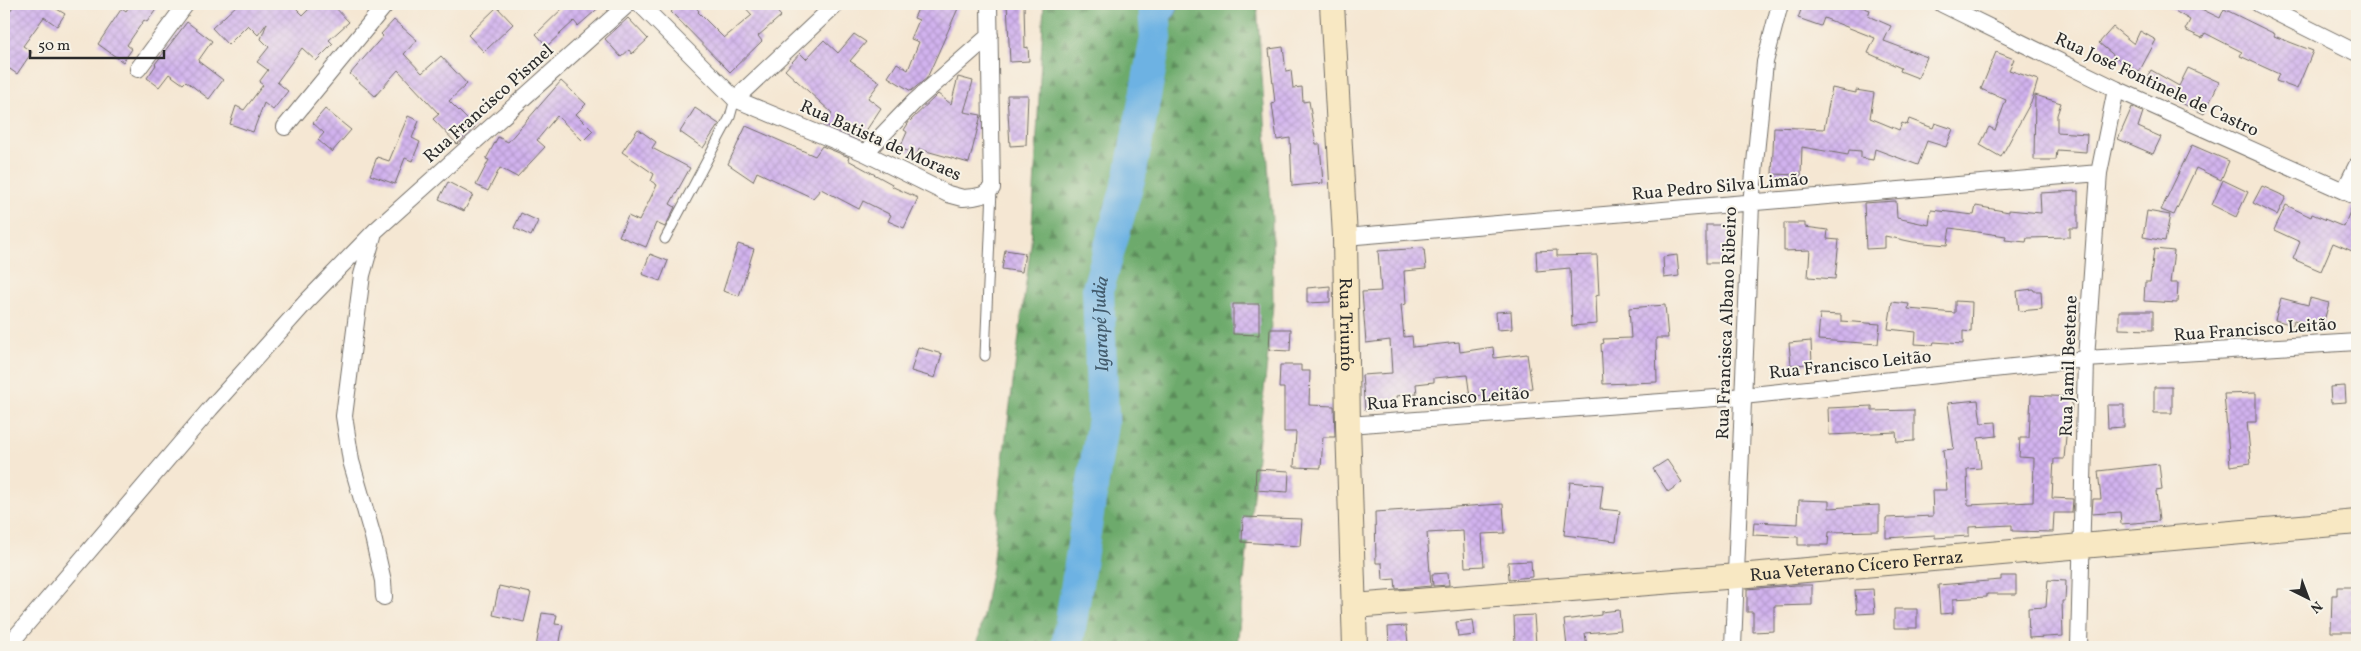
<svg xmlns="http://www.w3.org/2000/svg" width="2361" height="651" viewBox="0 0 2361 651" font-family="Vollkorn,serif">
<defs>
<pattern id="forest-firs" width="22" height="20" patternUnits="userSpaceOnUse" patternTransform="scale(1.25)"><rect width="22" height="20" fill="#6daa6c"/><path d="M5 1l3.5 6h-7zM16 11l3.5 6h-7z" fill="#5a8b59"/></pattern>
<pattern id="water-ripples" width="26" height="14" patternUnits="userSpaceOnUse" patternTransform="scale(1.25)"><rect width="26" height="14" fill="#6db2e3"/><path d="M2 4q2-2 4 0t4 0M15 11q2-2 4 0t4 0" fill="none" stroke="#5a91b8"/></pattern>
<pattern id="building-cross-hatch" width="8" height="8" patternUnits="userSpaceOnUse" patternTransform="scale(1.25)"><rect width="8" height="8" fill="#d1b2ee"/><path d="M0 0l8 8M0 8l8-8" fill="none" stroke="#b499cc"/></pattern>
</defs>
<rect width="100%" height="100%" fill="#f7f3e8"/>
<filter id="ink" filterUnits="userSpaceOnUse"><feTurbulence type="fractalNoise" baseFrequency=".02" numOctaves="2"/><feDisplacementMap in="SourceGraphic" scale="10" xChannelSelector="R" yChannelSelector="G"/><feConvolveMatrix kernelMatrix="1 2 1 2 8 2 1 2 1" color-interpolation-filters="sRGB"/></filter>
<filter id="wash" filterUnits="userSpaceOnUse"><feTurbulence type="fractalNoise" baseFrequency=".0096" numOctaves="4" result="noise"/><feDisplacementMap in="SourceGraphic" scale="20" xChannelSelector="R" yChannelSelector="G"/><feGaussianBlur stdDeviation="1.12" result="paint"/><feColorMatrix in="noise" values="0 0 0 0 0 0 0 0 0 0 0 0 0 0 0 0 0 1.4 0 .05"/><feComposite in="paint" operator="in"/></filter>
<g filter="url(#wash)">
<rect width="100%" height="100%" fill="#f5e7d3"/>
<path fill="url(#forest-firs)" stroke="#4c6a4c" d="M1044 4H1257L1272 220 1273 306 1237 647H977L992 568 1003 459 1031 244Z"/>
<path fill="url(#water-ripples)" stroke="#4c6e87" d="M1142 4H1178C1179 21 1159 26 1145 23L1142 18Z"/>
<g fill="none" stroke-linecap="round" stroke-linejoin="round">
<path stroke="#6db2e3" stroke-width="32" id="s1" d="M1067 647 1103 418 1098 289 1130 176 1156 38 1154 4"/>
</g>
<g id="blocks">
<path fill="url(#building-cross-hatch)" d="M15 4H53L52 6 65 14 57 26 44 17 23 46 32 52 17 74 4 65V19Z
M121 4H160L147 22 144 20 127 45 132 49 123 62 98 44 122 8 126 11 128 8Z
M238 4H292L303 15 314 4H332L349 22 329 40 333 44 316 61 302 48 277 82 288 91 273 110 264 103 253 132 230 124 236 106 244 110 263 85 259 82 268 70 257 62 269 47 261 39 267 23 258 35 248 25 228 45 212 28Z
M567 4H603L578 26 574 21 547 46 536 34Z
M679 4H693L699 11 698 12 724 38 752 15 742 4H770L781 16 758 36 762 41 730 72 671 12Z
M920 4H960L927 78 911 91 888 77 897 63 908 70 919 42 911 39 919 20 914 18Z
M1007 4H1024L1025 48 1028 47 1029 61 1010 62Z
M1790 4H1853L1870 10 1868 16 1891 26 1884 41 1927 57 1918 78 1900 71 1901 68 1868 53 1875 38 1824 18 1821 26 1798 18 1801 10Z
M2163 4H2191L2220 18 2224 9 2275 34 2274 36 2313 51 2297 89 2276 81 2279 74 2240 56 2242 52 2205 33 2202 38 2185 30 2190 20Z
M497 7 513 24 484 52 468 35Z
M628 18 648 39 632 54 629 50 621 57 605 39Z
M394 20 417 40 404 54 422 73 441 56 467 84 449 101 475 127 457 144 433 119 439 114 398 70 375 96 350 74 383 36 381 34Z
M187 22 212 41 198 61 223 80 209 99 186 81 183 84 169 74 159 87 147 78 156 65 155 64Z
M2113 27 2134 44 2140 31 2156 40 2139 72 2123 63 2099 43Z
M854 34 866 42 850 61 880 82 868 98 881 108 860 140 826 125 832 113 785 70 800 53 806 59 824 40 838 53Z
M1283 47 1286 71 1291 70 1293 88 1302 87 1303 102 1309 101 1316 144H1320L1323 183 1292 186 1290 138 1277 140 1272 104 1275 103 1269 49Z
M1996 52 2014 59 2009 70 2038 80 2032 100 2001 157 1980 145 1989 127 1995 130 2006 100 1981 89Z
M2188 68 2219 82 2204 114 2173 99 2144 82 2151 70 2179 86Z
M958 77 973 81 964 112 981 115 969 163 919 149 917 155 900 148 907 132 904 130 909 122 938 94 951 104Z
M561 81 586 104 576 114 593 131 583 141 557 116 537 140 545 147 517 177 500 168 488 191 476 185 489 160 486 159 498 137 508 142Z
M1832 88 1856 93V90L1874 93 1870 118 1899 130 1902 123 1907 125 1909 119 1933 128 1935 123 1953 129 1946 147 1927 141 1918 165 1875 149 1873 160 1861 158V151L1849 150 1848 155 1802 147 1801 175 1772 174 1774 127 1824 129Z
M1007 95H1028L1026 145 1010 146Z
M2035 95 2061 103 2057 115V132L2087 134 2086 152 2057 150 2056 160H2034Z
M2132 107 2143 112 2138 127 2161 137 2153 154 2118 139Z
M695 108 719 124 703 148 680 132Z
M325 109 351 130 332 152 318 140 324 133 313 123Z
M408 116 419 121 412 138 420 142 412 161 405 158 395 184 370 175 377 157 389 161Z
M746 126 815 156 822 146 849 157 848 160 892 184 891 186 918 198 904 228 888 221 891 215 863 201 859 209 821 189 813 198 757 172 753 181 728 164Z
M638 129 656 142 652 148 690 168 670 204 675 207 665 227 656 223 646 247 619 236 628 216 639 221 657 185 651 181 654 174 622 152Z
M2192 145 2229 161 2221 180 2196 168 2174 215 2161 210Z
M2223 180 2248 192 2236 217 2212 205Z
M448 182 473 195 464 211 439 199Z
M2262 186 2286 197 2277 215 2253 203Z
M2078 191V228H2070V237L2027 238 2026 242 2005 240 2006 236 1950 228 1947 245 1913 242 1885 236V248L1866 249 1864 203 1896 201 1897 218 1929 225 1931 210 1974 215 1976 206 2009 212V210L2041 213 2040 193Z
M2286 205 2311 217 2312 214 2344 227 2352 206 2357 207V253L2333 243 2321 271 2293 259 2300 242 2274 230Z
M2147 211 2170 215 2165 241 2143 237Z
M521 213 538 221 531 236 514 228Z
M1784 223H1805V227L1828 230 1827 239 1839 240 1835 279 1808 277 1810 250 1784 251Z
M1706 225H1730V263H1706Z
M738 244 754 249 739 296 723 291Z
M1424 248 1426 269 1404 271 1406 304 1401 305 1404 337 1412 336 1413 347 1459 342 1460 352 1493 347 1494 358 1527 354 1532 388 1470 397 1467 375 1434 378V382L1416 384 1417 394 1396 396 1397 407 1365 410 1362 375 1392 373 1390 340 1366 343 1362 292 1381 291 1378 251Z
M2154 249 2174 251 2170 283H2178L2177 303 2144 301 2145 282H2150Z
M1005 250 1025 253 1022 272 1002 269Z
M1557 250V256L1597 255 1599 295 1596 296 1597 324 1572 326 1570 268 1537 271 1536 251Z
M650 254 668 261 660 281 642 274Z
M1677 255 1679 276 1664 278 1663 257Z
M1330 286V302L1307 303V288Z
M2033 289 2034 291H2041L2042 309 2019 311 2017 291Z
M2281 298 2308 305 2310 298 2329 303 2322 328 2294 320 2293 325 2275 320Z
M1955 301 1972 302 1971 332 1963 331V344L1934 342 1933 345 1915 344 1916 332 1888 329 1892 302 1909 304 1908 309 1955 313Z
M1233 304H1259V335L1233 334Z
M1665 305 1668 338H1656L1657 382 1603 384 1601 344 1604 343 1603 339 1631 338 1629 308Z
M1511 311 1512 329 1497 330 1496 312Z
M2119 311H2153V330L2119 329Z
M1820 314 1841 315V321L1880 324 1878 344 1818 340Z
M1270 329H1291L1290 351 1269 350Z
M1811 341 1812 364 1791 365 1789 343Z
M918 347 942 354 935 378 911 371Z
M1280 365H1301V371H1310L1309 405 1334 406 1335 437H1323L1321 468 1294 467 1296 432H1284V388H1279Z
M2345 386 2346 402 2331 403 2330 387Z
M2154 387H2172V413H2154Z
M2256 393V422H2247L2251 463 2230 466 2224 394Z
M2031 395 2072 397 2071 425H2067L2064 459H2054L2052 498 2073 499 2072 513H2054L2053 532 2012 531V525L1969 527V536L1935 538V535L1886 538V518L1933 516 1932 490H1947L1943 450 1954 449 1948 403 1978 400 1981 423 1996 422 1997 436 1978 438 1981 468 1967 469 1968 505 2033 502 2034 458 2019 457 2020 438H2029Z
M2107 405H2124V427L2108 428Z
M1872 406V411L1914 410V441L1897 442 1896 432 1829 435 1828 408Z
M1667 460 1682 482 1668 492 1653 469Z
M2159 464 2162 490 2156 491 2159 521 2121 524 2120 512 2092 514 2093 499H2101L2098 471Z
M1256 469 1289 471 1288 492 1255 490Z
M1570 482 1603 485 1600 509 1620 511 1616 541 1564 535Z
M1799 500 1829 501V508L1879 505V531L1829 532 1828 545H1798V537L1753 535 1754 522 1798 524Z
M1503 504 1505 533 1482 534 1484 566 1465 567 1463 531 1427 533 1431 586 1396 589 1395 579 1383 580 1382 563H1376L1375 512Z
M1243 517 1302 519 1300 546 1242 542Z
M1531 561 1532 577 1509 579 1508 562Z
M1448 573 1449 585 1433 586 1432 574Z
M2001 576H2016V594H1987V597L1953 599V613L1940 614 1938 585 2001 580Z
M2048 580 2066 581 2065 601H2062L2063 636 2029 638 2028 608 2046 607Z
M1796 585H1812V605L1774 606V631L1753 632V612H1747V589Z
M499 586 531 593 524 622 493 615Z
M2337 587H2357V632H2331L2332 595H2337Z
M1873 589 1875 613 1857 614 1855 590Z
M1894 609H1917V628H1894Z
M1619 610 1621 630 1585 633 1587 647H1567L1564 620 1601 615V612Z
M542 613 557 615 555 624 563 625 559 647H536Z
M1534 615 1536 644 1515 645 1514 616Z
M1473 620 1475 635 1458 637 1456 622Z
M1406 626 1408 643 1389 644 1388 627Z"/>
</g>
</g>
<g filter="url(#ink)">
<use href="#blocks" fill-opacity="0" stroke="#726d66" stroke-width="1"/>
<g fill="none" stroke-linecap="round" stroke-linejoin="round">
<defs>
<path id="lane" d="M665 239 730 117 735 99
M985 356 992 189"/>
<path id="street" d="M640 4 735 99 865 153 948 194 963 198 974 197 983 195 992 188 989 4
M1942 4 2116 89 2357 197
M2259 4 2357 53
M138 69 186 4
M735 99 836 4
M285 127 386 4
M865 153 914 102 990 35
M2344 191 2357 165
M373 236 362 275 344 416 351 461 373 537 383 581 384 597
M1345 237 2099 173
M1348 425 1743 396 2086 359 2357 342
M7 647 210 409 306 302 375 231 628 4
M1733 647 1751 204 1765 62 1780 4
M2079 647 2086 359 2099 173 2116 89"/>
<g id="secondary">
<path id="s2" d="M1332 4 1345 237 1348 425 1355 647"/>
<path id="s3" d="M1354 606 1738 576 2357 522"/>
</g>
</defs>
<use href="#lane" stroke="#726d66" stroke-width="11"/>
<use href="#street" stroke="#726d66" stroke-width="18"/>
<use href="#secondary" stroke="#726d66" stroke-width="26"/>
<use href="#lane" stroke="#fff" stroke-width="9"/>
<use href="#street" stroke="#fff" stroke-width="16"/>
<use href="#secondary" stroke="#f8e8c3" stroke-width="24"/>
</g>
</g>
<g text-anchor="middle" stroke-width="4" stroke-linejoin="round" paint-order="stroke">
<g font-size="18" fill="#2b2b2b" stroke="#f7f3e8">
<text transform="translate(2157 84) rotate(25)" y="6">Rua José Fontinele de Castro</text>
<text transform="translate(488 103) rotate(-42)" y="6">Rua Francisco Pismel</text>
<text transform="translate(881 140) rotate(24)" y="6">Rua Batista de Moraes</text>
<text transform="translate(1720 186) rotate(-5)" y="6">Rua Pedro Silva Limão</text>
<text transform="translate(1726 323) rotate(-88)" y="6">Rua Francisca Albano Ribeiro</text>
<text dy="6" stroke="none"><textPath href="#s2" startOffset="321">Rua Triunfo</textPath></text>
<text transform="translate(2255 329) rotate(-4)" y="6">Rua Francisco Leitão</text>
<text transform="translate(1850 364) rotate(-6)" y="6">Rua Francisco Leitão</text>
<text transform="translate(2068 366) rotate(-88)" y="6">Rua Jamil Bestene</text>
<text transform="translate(1448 398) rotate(-4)" y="6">Rua Francisco Leitão</text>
<text dy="6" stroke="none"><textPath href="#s3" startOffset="504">Rua Veterano Cícero Ferraz</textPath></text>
</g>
<g font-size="19" font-style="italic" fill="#425a6b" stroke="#f7f3e8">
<text dy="7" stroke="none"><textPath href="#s1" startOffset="326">Igarapé Judia</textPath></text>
</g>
</g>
<rect width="2361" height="651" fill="none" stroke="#f7f3e8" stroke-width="20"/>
<g transform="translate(2308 598) rotate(138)" stroke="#f7f3e8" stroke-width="4" paint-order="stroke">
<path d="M0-4L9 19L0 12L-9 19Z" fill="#2b2b2b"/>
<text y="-8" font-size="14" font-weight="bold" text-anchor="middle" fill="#2b2b2b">N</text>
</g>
<path d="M30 50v8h134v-8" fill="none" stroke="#2b2b2b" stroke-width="2.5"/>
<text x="38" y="50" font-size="15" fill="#2b2b2b" stroke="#f7f3e8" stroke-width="4" paint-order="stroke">50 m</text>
</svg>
